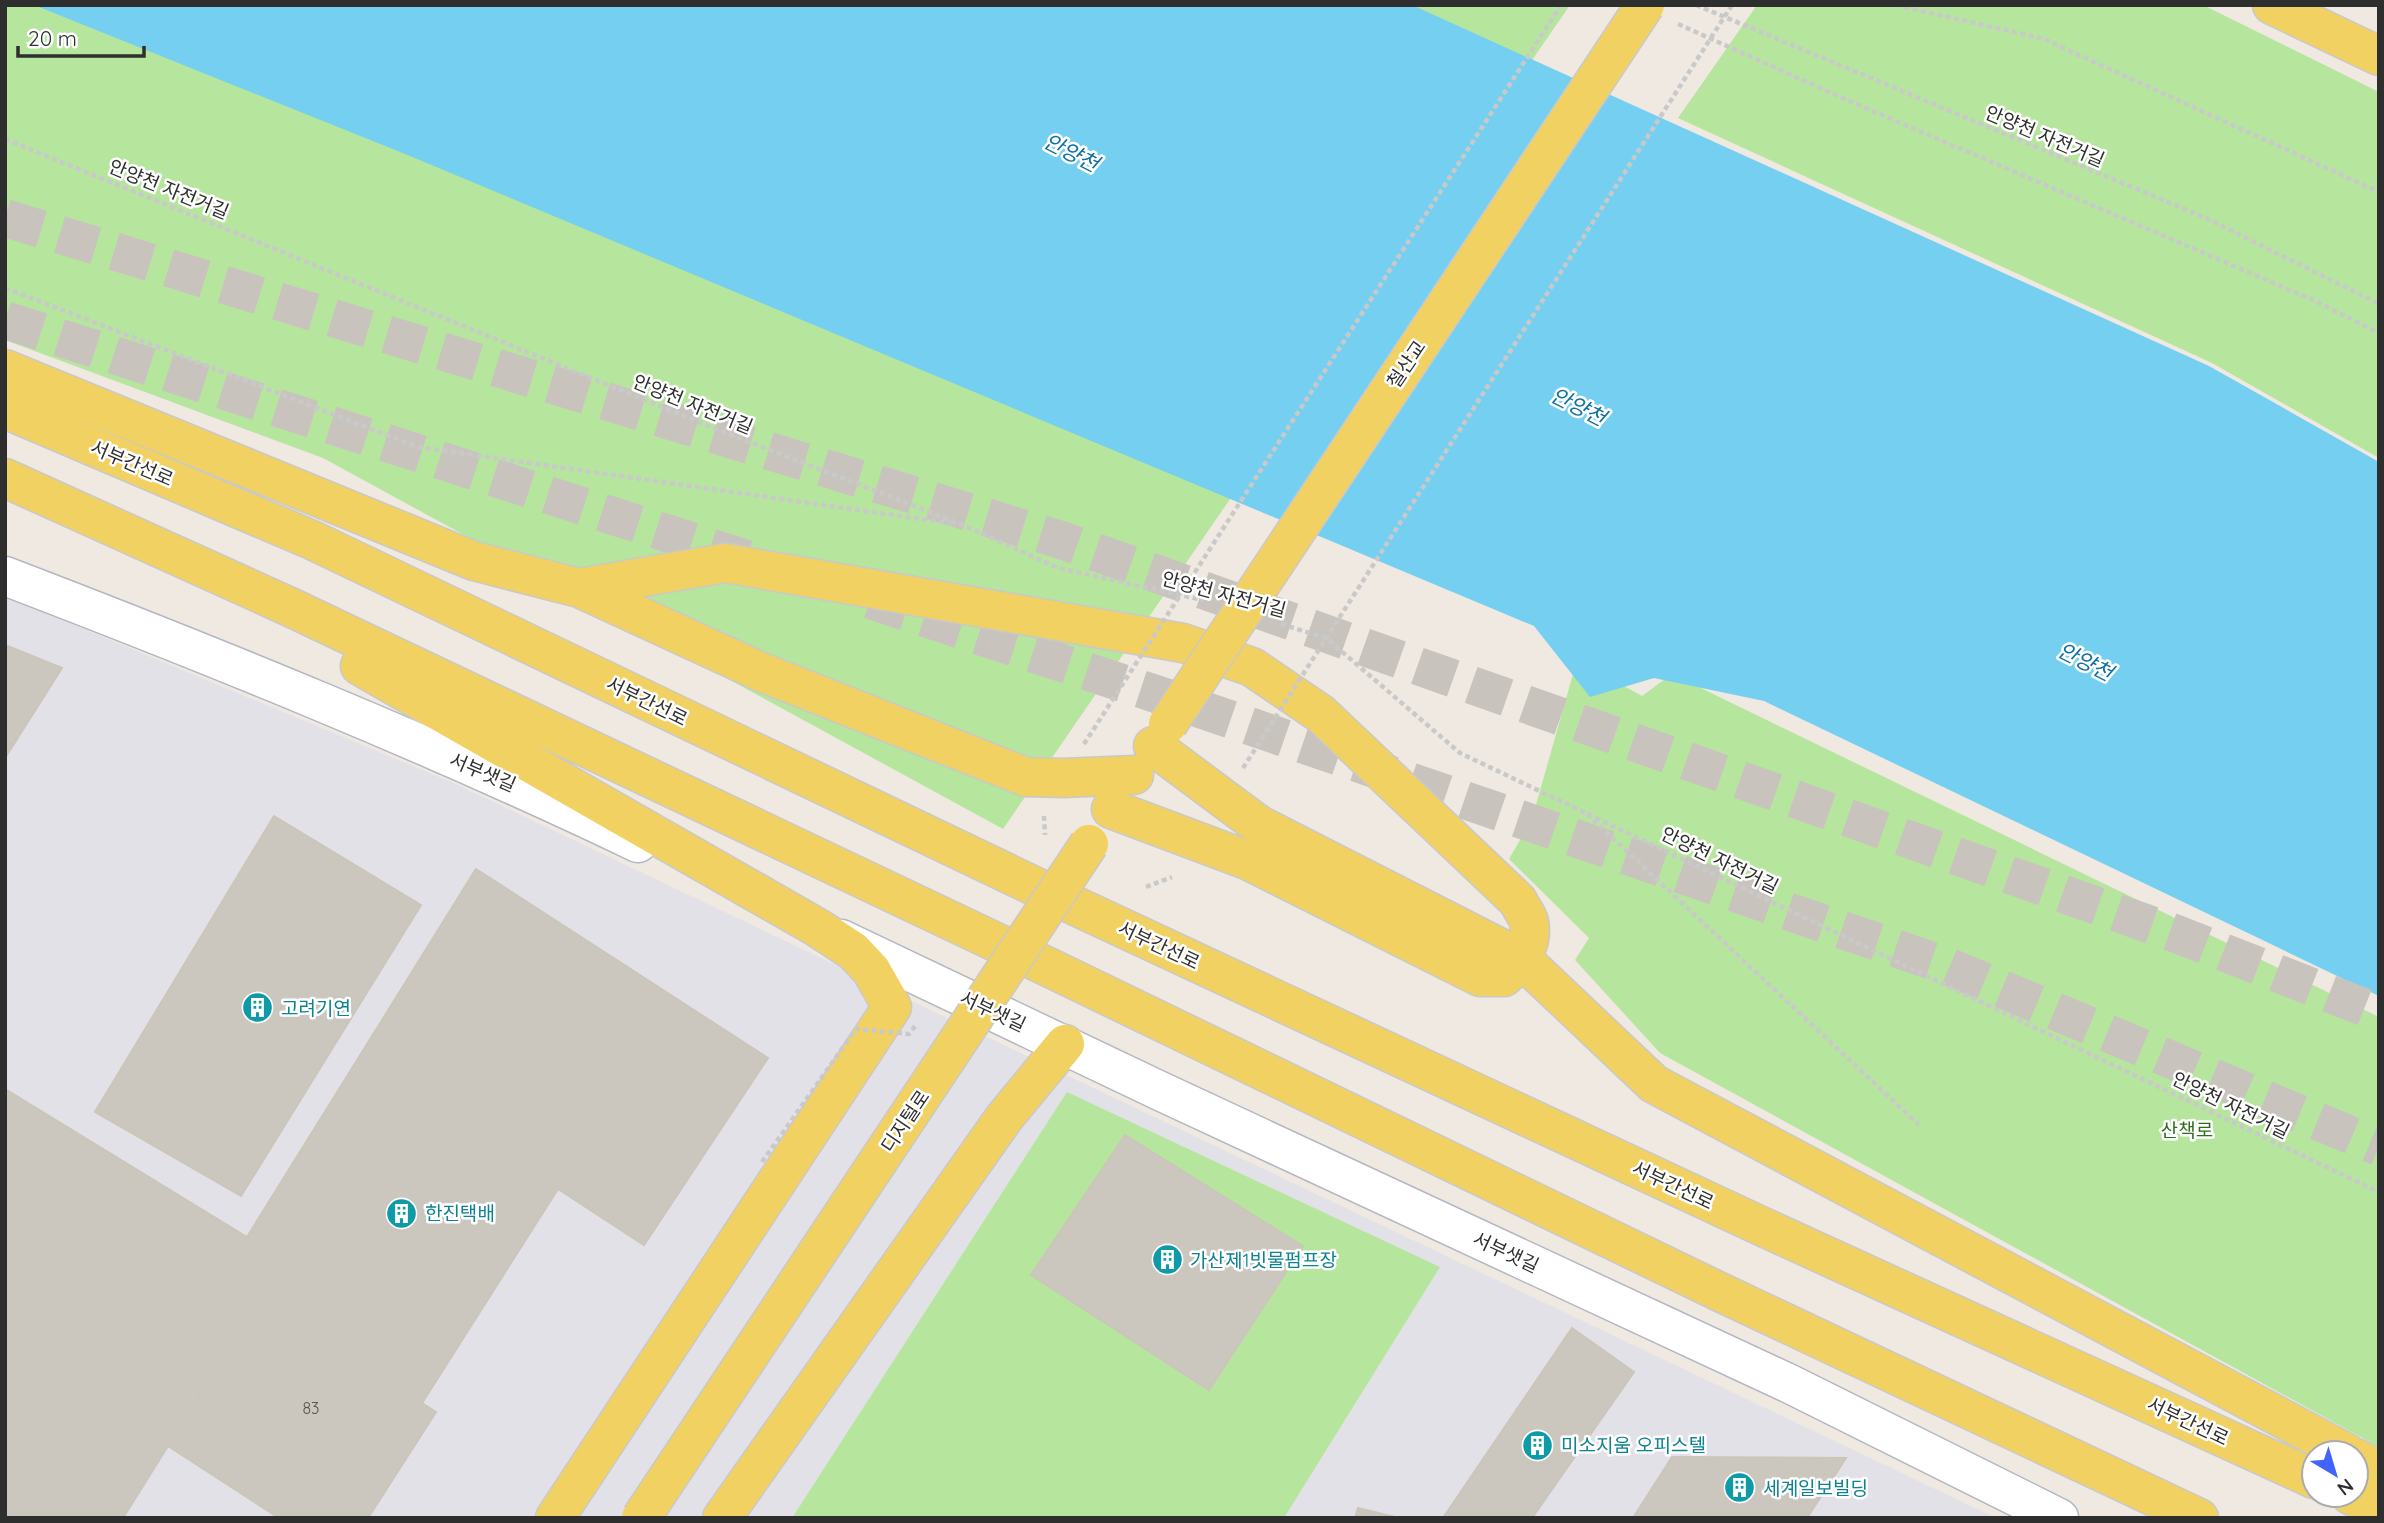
<svg xmlns="http://www.w3.org/2000/svg" width="2384" height="1523" viewBox="0 0 2384 1523" font-family="Quicksand,'Noto Sans KR',sans-serif">
<rect width="100%" height="100%" fill="#efe9e1"/>
<path fill="#e3e1e8" d="M5 596 456 784 1996 1518H5Z"/>
<path fill="#b6e59e" d="M5 5H1570L1003 829 323 458 5 340Z
M1757 5H2203L2379 92V458L2212 363 1678 118Z
M1577 660 1642 696 1672 674 2379 1017V1447L1660 1053 1575 960 1589 938 1509 859 1532 819Z
M1067 1092 1440 1267 1284 1518H792Z"/>
<path fill="#75cff0" d="M34 5H1412L2209 366 2379 462V996L1764 701 1654 678 1590 697 1534 626 410 156Z"/>
<path fill="#cbc7bf" stroke="#cbc5ba" stroke-width="2" d="M5 645 62 668 5 758Z
M274 816 421 905 241 1196 95 1112Z
M476 869 768 1058 644 1245 558 1189 422 1403 260 1299 123 1518H5V1089L247 1237Z
M1125 1135 1303 1246 1209 1390 1031 1275Z
M260 1299 436 1412 368 1518H279L168 1446Z
M1572 1328 1634 1372 1532 1518H1443Z
M1672 1457 1846 1458 1807 1518H1633Z
M1358 1508 1399 1518H1355Z"/>
<g fill="none" stroke-linecap="round" stroke-linejoin="round">
<path stroke="#c8c4bd" stroke-width="38" stroke-dasharray="38 19" stroke-linecap="butt" d="M5 218 1061 540 2174 933 2379 1013
M5 320 756 562
M870 600 1168 698 1947 966 2379 1147"/>
<defs>
<path id="minor" d="M5 576C219 658 431 744 638 843
M841 939 1158 1090 1790 1384 2059 1518"/>
<path id="major" d="M2272 5 2379 56
M5 369 474 561 579 588 761 672 1026 777 1063 778 1134 775
M5 409 312 540 1082 909 1761 1226 2314 1479
M5 478 290 607 1044 965 1722 1293 2199 1518
M579 588 725 563 1183 643 1252 667 1321 714 1518 901C1521 908 1527 915 1529 922 1534 945 1519 962 1504 977H1480L1247 860 1111 809
M360 666 818 928 853 951 871 970 892 1007 555 1518
M1153 746 1259 825 1522 959 1654 1084 2347 1453
M2356 1458 2379 1470
M2350 1495 2379 1508
M722 1518 1004 1118 1065 1044"/>
</defs>
<use href="#minor" stroke="#b4b7c1" stroke-width="41"/>
<use href="#major" stroke="#c9c9c9" stroke-width="41"/>
<path stroke="#c9c9c9" stroke-width="4.5" stroke-dasharray="5 3.5" stroke-linecap="butt" d="M1696 5 2206 218 2379 304
M1896 5 2044 39 2379 192
M1678 24 1847 100 2311 299 2379 333
M5 139 716 429 963 525 1058 568 1203 600
M5 288 418 447 956 524
M1281 624 1326 638 1460 753 2379 1192
M1587 814 1919 1125
M1044 816 1045 835
M1146 887 1172 877"/>
<use href="#minor" stroke="#fff" stroke-width="38"/>
<use href="#major" stroke="#f2d163" stroke-width="38"/>
<defs>
<path id="major-bridge" d="M1168 724 1645 5
M641 1518 1089 844"/>
</defs>
<use href="#major-bridge" stroke="#c9c9c9" stroke-width="41" stroke-linecap="butt"/>
<path stroke="#c9c9c9" stroke-width="4.5" stroke-dasharray="5 3.5" stroke-linecap="butt" d="M1084 744 1561 5
M1243 768 1732 5
M762 1162 856 1029 909 1034 916 1025"/>
<use href="#major-bridge" stroke="#f2d163" stroke-width="38"/>
</g>
<defs>
<symbol id="building-disc" viewBox="-11 -11 22 22"><circle r="9.5" fill="#0f9aa8" stroke="#fff"/><path d="M-4-6H4V6H1V3H-1V6H-4ZM-2.5-4.3h1.7v1.8h-1.7ZM.8-4.3h1.7v1.8H.8ZM-2.5-1h1.7V.8h-1.7ZM.8-1h1.7V.8H.8Z" fill="#fff"/></symbol>
</defs>
<g fill-rule="evenodd">
<use href="#building-disc" x="240" y="990" width="35" height="35"/>
<use href="#building-disc" x="384" y="1196" width="35" height="35"/>
<use href="#building-disc" x="1150" y="1242" width="35" height="35"/>
<use href="#building-disc" x="1520" y="1428" width="35" height="35"/>
<use href="#building-disc" x="1722" y="1470" width="35" height="35"/>
</g>
<g text-anchor="middle" stroke-width="5" stroke-linejoin="round" paint-order="stroke">
<g font-size="16" fill="#555452">
<text x="311" y="1414">83</text>
</g>
<g font-size="19" fill="#2e2e2e" stroke="#fff">
<text transform="translate(2045 136) rotate(23)" y="7">안양천 자전거길</text>
<text transform="translate(169 189) rotate(22)" y="7">안양천 자전거길</text>
<text transform="translate(1406 364) rotate(-56)" y="7">철산교</text>
<text transform="translate(693 404) rotate(22)" y="7">안양천 자전거길</text>
<text transform="translate(132 463) rotate(23)" y="7">서부간선로</text>
<text transform="translate(1224 594) rotate(15)" y="7">안양천 자전거길</text>
<text transform="translate(647 701) rotate(26)" y="7">서부간선로</text>
<text transform="translate(483 772) rotate(23)" y="7">서부샛길</text>
<text transform="translate(1720 860) rotate(26)" y="7">안양천 자전거길</text>
<text transform="translate(1159 945) rotate(25)" y="7">서부간선로</text>
<text transform="translate(993 1011) rotate(25)" y="7">서부샛길</text>
<text transform="translate(2231 1105) rotate(26)" y="7">안양천 자전거길</text>
<text transform="translate(905 1121) rotate(-56)" y="7">디지털로</text>
<text transform="translate(1673 1185) rotate(25)" y="7">서부간선로</text>
<text transform="translate(1506 1252) rotate(25)" y="7">서부샛길</text>
<text transform="translate(2188 1421) rotate(25)" y="7">서부간선로</text>
</g>
<g font-size="19" fill="#0d838f" stroke="#fff" text-anchor="start">
<text x="281" y="1015">고려기연</text>
<text x="425" y="1220">한진택배</text>
<text x="1190" y="1267">가산제1빗물펌프장</text>
<text x="1561" y="1452">미소지움 오피스텔</text>
<text x="1763" y="1495">세계일보빌딩</text>
</g>
<g font-size="19" fill="#2c6e1b" stroke="#fff">
<text x="2187" y="1137">산책로</text>
</g>
<g font-size="21" font-style="italic" fill="#0d6fa3" stroke="#fff">
<text transform="translate(1071 153) rotate(27)" y="7">안양천</text>
<text transform="translate(1578 407) rotate(27)" y="7">안양천</text>
<text transform="translate(2085 662) rotate(27)" y="7">안양천</text>
</g>
</g>
<rect width="2384" height="1523" fill="none" stroke="#2e2e2e" stroke-width="14"/>
<g transform="translate(2335 1474) rotate(142)"><circle r="33" fill="#ffffff" stroke="#ababab" stroke-width="2"/>
<path d="M0-5L12 26L0 18L-12 26Z" fill="#4264fb"/>
<text y="-10" font-size="19" font-weight="bold" text-anchor="middle" fill="#2e2e2e">N</text>
</g>
<path d="M18 46v10h126v-10" fill="none" stroke="#2e2e2e" stroke-width="3.5"/>
<text x="28" y="46" font-size="21" fill="#2e2e2e" stroke="#ffffff" stroke-width="5" paint-order="stroke">20 m</text>
</svg>
